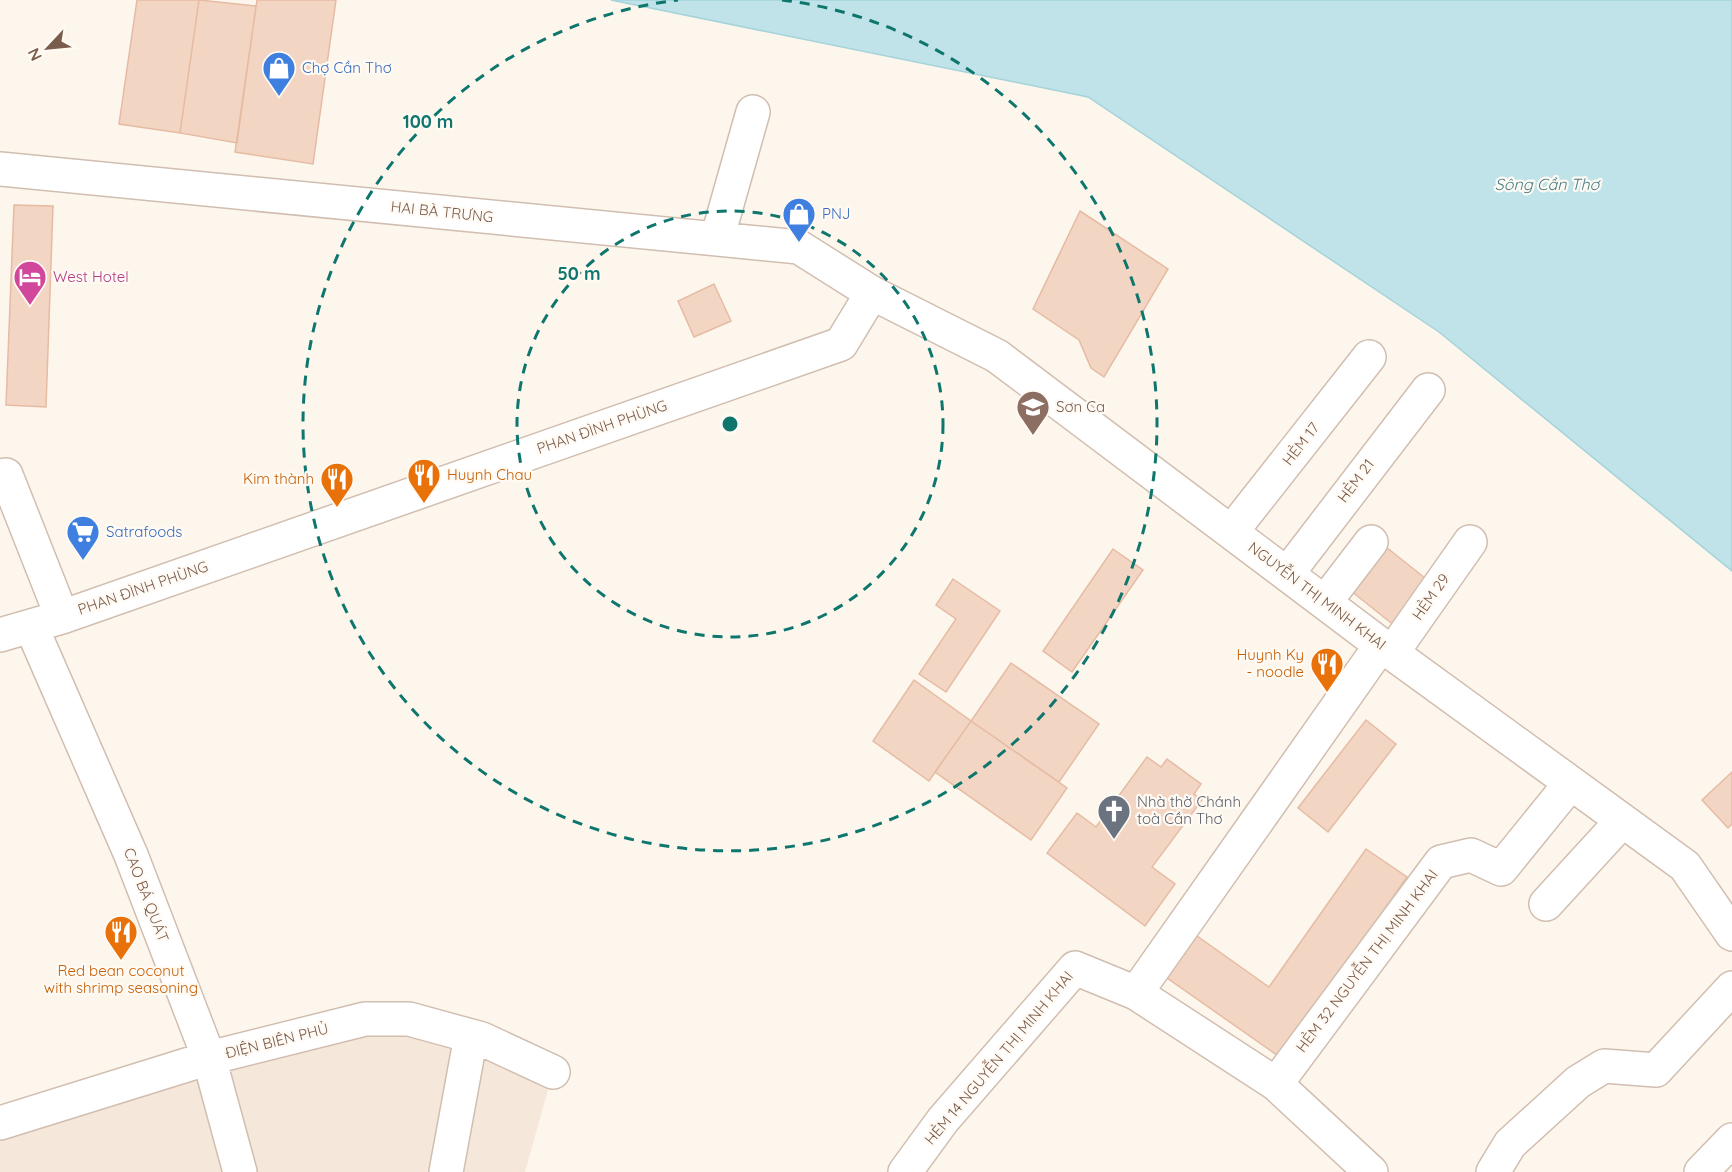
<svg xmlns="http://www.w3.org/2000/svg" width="1732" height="1172" viewBox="0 0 1732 1172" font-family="Quicksand,sans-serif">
<rect width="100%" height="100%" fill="#fdf6ec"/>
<path fill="#f5e8da" d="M365 1019 553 1072 525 1172H240L209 1058Z
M202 1071 231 1172H0V1132Z"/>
<path fill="#bfe3e8" stroke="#a5d3da" stroke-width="1.5" d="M611 0H1732V571L1439 332 1088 97Z"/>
<path fill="#f3d5c3" stroke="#e6bba3" stroke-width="1.5" d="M137 0H199L180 133 119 124Z
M199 0 256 6 237 143 180 133Z
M257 0H336L313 164 235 152Z
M14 205 53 206 46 407 6 405Z
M1080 211 1168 269 1104 377 1091 368 1079 340 1033 309Z
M714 284 731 321 694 337 678 301Z
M1381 543 1430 582 1395 626 1346 587Z
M1113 549 1143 570 1072 672 1043 651Z
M953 579 1000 611 946 692 919 674 956 619 936 605Z
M1011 663 1099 724 1059 782 971 721Z
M914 680 971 721 929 781 873 741Z
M1366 720 1396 744 1328 832 1298 808Z
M971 721 1067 788 1031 840 935 772Z
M1147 757 1161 767 1167 759 1201 784 1194 794 1202 800 1152 867 1175 884 1145 926 1047 853 1077 813 1096 827Z
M1732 772V824L1728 828 1702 800Z
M1366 849 1407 877 1281 1058 1160 973 1190 931 1269 987Z"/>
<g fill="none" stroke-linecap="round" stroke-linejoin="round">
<defs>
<path id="minor" d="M0 169 799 247 872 293 997 356 1381 645 1685 866 1732 934
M717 239 753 112
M0 476 6 475 62 617
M1232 531 1369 357
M1287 574 1428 390
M1325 602 1371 542
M31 626 131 855 209 1058 240 1172
M0 635 62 617 841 344 872 293
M1392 653 1470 542
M1546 904 1622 821
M1136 993 1381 645
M1276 1084 1441 862 1471 855 1501 869 1570 784
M0 1123 209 1058 365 1019H409L482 1039 553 1072
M446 1172 471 1036
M905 1172 943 1120 1075 968 1136 993 1276 1084 1371 1172
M1493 1172 1510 1144 1578 1082 1604 1066 1656 1070 1732 988
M1701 1172 1732 1140"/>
</defs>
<use href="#minor" stroke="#d1beb0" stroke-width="36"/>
<use href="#minor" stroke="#fff" stroke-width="33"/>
</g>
<g fill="none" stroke="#0f766e" stroke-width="3" stroke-dasharray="10 8">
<circle cx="730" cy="424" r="213"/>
<path d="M782 0A427 427 0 1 1 678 0"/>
</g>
<defs>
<symbol id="shop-pin" viewBox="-11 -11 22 30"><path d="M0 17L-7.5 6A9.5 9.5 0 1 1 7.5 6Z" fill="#3f7fe0" stroke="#fffaf3"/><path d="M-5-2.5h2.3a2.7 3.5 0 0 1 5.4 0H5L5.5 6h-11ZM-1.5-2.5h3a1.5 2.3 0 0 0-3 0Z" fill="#fff"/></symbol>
<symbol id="hotel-pin" viewBox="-11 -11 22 30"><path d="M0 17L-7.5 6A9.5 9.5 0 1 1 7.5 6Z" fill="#d1479c" stroke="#fffaf3"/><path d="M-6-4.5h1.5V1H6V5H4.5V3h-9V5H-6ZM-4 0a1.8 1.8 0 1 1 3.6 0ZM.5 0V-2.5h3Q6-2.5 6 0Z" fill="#fff"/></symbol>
<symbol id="school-pin" viewBox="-11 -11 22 30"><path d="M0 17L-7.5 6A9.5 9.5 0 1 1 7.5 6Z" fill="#8d6e63" stroke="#fffaf3"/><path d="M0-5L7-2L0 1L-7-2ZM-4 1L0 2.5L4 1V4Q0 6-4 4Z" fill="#fff"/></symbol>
<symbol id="restaurant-pin" viewBox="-11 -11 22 30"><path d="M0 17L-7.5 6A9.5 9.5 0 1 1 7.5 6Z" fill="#e8710a" stroke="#fffaf3"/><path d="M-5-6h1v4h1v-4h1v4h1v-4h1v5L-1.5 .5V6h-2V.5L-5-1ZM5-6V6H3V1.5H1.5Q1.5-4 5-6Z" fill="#fff"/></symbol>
<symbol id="supermarket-pin" viewBox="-11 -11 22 30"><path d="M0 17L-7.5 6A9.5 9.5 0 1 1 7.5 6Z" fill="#3f7fe0" stroke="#fffaf3"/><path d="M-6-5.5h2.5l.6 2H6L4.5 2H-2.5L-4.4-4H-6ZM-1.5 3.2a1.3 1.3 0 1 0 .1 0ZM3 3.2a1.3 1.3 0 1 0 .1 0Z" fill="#fff"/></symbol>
<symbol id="church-pin" viewBox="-11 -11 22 30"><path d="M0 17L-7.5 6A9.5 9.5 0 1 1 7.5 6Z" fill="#6b7280" stroke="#fffaf3"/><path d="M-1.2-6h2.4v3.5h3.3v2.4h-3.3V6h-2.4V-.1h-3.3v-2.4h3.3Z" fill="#fff"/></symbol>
</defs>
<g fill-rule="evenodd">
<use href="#shop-pin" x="260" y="49" width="38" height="52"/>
<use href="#shop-pin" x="780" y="195" width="38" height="52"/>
<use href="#hotel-pin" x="11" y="258" width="38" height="52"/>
<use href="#school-pin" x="1014" y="388" width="38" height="52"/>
<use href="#restaurant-pin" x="405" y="456" width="38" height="52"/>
<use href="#restaurant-pin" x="318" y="460" width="38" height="52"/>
<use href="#supermarket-pin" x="64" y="513" width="38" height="52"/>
<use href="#restaurant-pin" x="1308" y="645" width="38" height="52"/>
<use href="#church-pin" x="1095" y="792" width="38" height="52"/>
<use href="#restaurant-pin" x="102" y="913" width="38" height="52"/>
</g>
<g text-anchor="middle" stroke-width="4.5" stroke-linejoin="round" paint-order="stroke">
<g font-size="15" fill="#366cbe" stroke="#fffaf3" text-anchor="start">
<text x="302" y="73">Chợ Cần Thơ</text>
<text x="822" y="219">PNJ</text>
<text x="106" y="537">Satrafoods</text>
</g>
<g font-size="15" fill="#7a5c4d" stroke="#fffaf3">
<text transform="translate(442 212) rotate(6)" y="5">HAI BÀ TRƯNG</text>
<text transform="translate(602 427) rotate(-19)" y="5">PHAN ĐÌNH PHÙNG</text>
<text transform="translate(1301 444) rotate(-52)" y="5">HẺM 17</text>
<text transform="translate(1356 481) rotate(-53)" y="5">HẺM 21</text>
<text transform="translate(143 588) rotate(-19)" y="5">PHAN ĐÌNH PHÙNG</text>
<text transform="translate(1317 596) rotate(37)" y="5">NGUYỄN THỊ MINH KHAI</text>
<text transform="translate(1431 597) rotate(-55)" y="5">HẺM 29</text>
<text transform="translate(146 895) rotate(69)" y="5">CAO BÁ QUÁT</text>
<text transform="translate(1367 961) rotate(-53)" y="5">HẺM 32 NGUYỄN THỊ MINH KHAI</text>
<text transform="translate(277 1041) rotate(-14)" y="5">ĐIỆN BIÊN PHỦ</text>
<text transform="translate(999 1058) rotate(-50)" y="5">HẺM 14 NGUYỄN THỊ MINH KHAI</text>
</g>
<g font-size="15" fill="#b23c85" stroke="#fffaf3" text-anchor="start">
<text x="53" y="282">West Hotel</text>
</g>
<g font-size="15" fill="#785e54" stroke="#fffaf3" text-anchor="start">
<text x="1056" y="412">Sơn Ca</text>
</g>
<g font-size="15" fill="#c56008" stroke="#fffaf3" text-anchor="end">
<text x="447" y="480" text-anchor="start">Huynh Chau</text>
<text x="314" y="484">Kim thành</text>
<text x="1304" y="660">Huynh Ky<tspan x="1304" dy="17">- noodle</tspan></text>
<text x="121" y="976" text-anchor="middle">Red bean coconut<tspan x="121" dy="17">with shrimp seasoning</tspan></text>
</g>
<g font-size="15" fill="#5b616d" stroke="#fffaf3" text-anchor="start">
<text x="1137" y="807">Nhà thờ Chánh<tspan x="1137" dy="17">toà Cần Thơ</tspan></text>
</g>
<g font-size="16" font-style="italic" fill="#437c86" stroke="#fffaf3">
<text x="1547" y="190">Sông Cần Thơ</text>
</g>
</g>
<circle cx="730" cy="424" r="9" fill="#0f766e" stroke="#fffaf3" stroke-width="3"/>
<g font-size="18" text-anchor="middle" font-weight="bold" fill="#0f766e" stroke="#fffaf3" stroke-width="4.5" stroke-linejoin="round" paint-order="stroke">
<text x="428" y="128">100 m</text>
<text x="579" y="280">50 m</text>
</g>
<g transform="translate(48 48) rotate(244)" stroke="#fffaf3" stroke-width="4.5" paint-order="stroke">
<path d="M0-4.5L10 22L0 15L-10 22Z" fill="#7a5c4d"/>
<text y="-9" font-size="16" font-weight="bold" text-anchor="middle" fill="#7a5c4d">N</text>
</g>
</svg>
